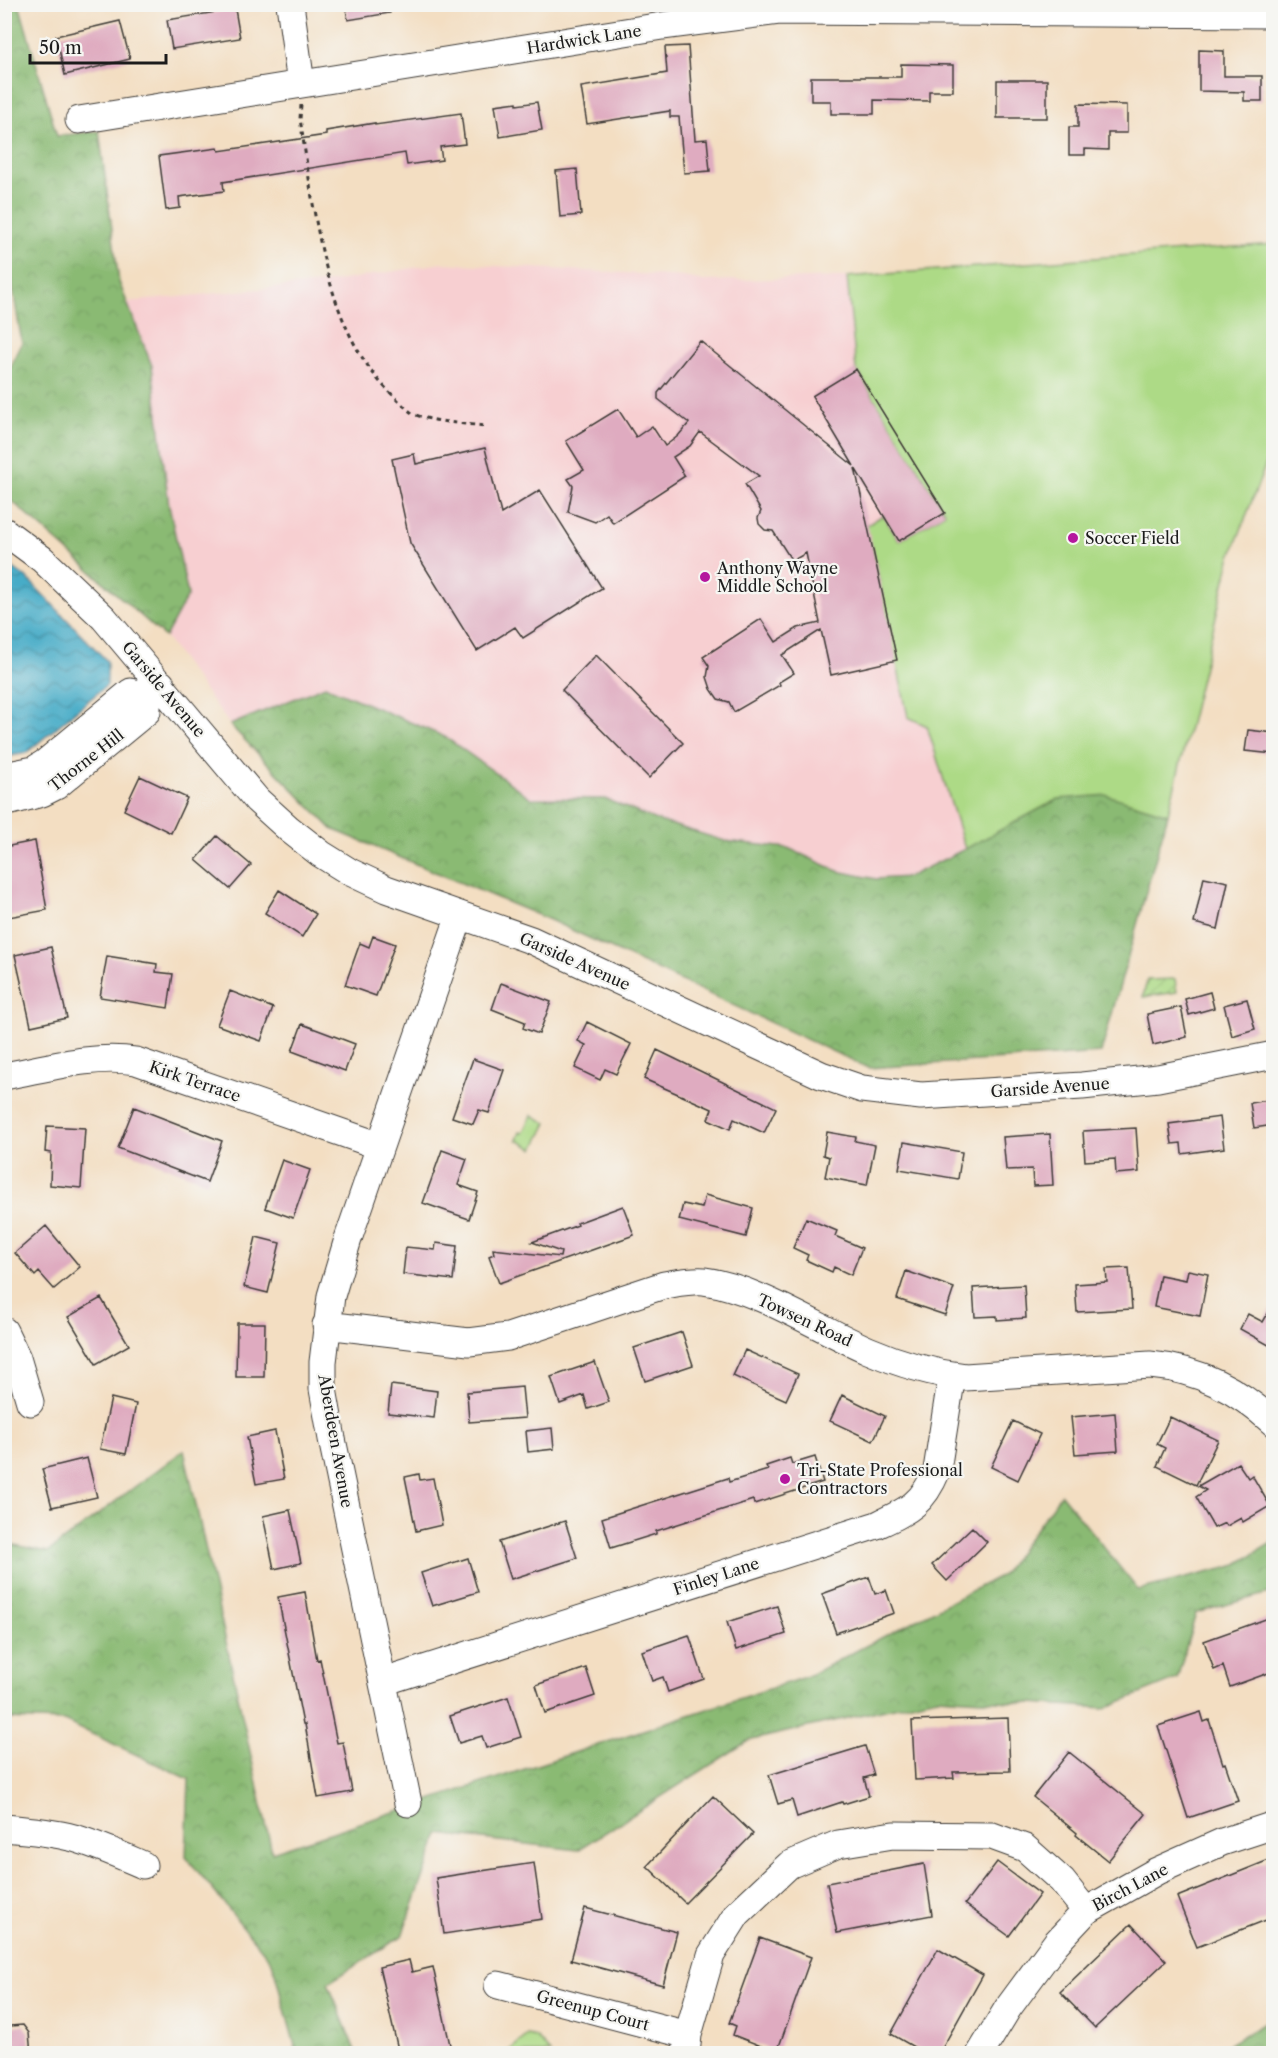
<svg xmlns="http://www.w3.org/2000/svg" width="1278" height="2058" viewBox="0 0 1278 2058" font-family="'Libre Caslon Text',serif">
<defs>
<pattern id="forest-crowns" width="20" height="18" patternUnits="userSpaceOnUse" patternTransform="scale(1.5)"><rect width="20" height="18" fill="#8aba73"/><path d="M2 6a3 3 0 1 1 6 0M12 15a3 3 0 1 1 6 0" fill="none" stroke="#769f63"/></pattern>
<pattern id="garden-furrows" width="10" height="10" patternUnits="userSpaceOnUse" patternTransform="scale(1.5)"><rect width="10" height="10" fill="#adda86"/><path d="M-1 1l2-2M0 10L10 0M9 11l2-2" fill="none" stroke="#94ba73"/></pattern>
<pattern id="water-waves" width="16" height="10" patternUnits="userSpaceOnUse" patternTransform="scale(1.5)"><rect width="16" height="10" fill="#47acc7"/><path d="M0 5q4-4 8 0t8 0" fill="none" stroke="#3a8ba1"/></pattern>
</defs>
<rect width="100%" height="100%" fill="#f6f6f2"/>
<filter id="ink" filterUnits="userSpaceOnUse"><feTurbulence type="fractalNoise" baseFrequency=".0167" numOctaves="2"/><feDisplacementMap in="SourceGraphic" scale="12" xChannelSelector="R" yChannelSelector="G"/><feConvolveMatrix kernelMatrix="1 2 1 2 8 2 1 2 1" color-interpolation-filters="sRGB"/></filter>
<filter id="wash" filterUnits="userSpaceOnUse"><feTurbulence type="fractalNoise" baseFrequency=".008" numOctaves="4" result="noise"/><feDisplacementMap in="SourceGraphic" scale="24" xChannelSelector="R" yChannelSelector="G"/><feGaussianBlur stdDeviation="1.35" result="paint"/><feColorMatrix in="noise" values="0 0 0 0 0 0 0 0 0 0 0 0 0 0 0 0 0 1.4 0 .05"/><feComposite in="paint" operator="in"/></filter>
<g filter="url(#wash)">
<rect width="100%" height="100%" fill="#f3dec2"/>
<path fill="#f7cfd1" d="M1273 244V445L1230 559 1168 814 1107 795 965 849 908 877 876 879 838 871 788 848 725 841 656 820 605 799 531 798 445 737 325 686 230 725 165 637 188 595 127 302 331 282 442 263 625 273 684 277 704 281 847 277Z"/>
<path fill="url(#forest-crowns)" stroke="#536b48" stroke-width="1.5" d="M19 4 57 136 99 131 119 282 152 366 169 506 188 595 165 637 5 495V379L22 343 5 243 4 5Z
M325 686 445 737 531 798 605 799 656 820 725 841 788 848 838 871 876 879 908 877 965 849 1058 799 1107 795 1168 814 1101 1053 868 1068 550 920 332 829 230 725Z
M184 1450 272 1852 808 1676 1002 1575 1061 1494 1138 1590 1234 1566 1273 1542V1592L1196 1613 1177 1679 1105 1708 937 1697 748 1741 578 1850 439 1834 402 1936 328 1983 356 2053H297L272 1962 186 1857 189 1779 64 1721 5 1719V1543L48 1552Z
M1273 2018V2053H1214Z"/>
<path fill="#adda86" stroke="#647b51" stroke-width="1.5" d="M1273 244V445L1230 559 1168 814 1107 795 1058 799 965 849 927 726 908 717 872 546 861 529 883 515 899 541 945 513 856 369 847 277Z
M532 1115 547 1123 534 1149 517 1140 520 1132 523 1133Z
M528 2035 536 2037 550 2053H506Z"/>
<path fill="url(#garden-furrows)" stroke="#647b51" stroke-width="1.5" d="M1175 979 1177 992 1143 997 1147 980Z"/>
<path fill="url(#water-waves)" stroke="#326472" stroke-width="1.5" d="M5 562 27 578 107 661V685L26 753 5 757Z"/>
<g id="blocks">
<path fill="#dfabc0" d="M345 4H389L390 13 348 20Z
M235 9 240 38 172 49 167 20Z
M120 21 130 59 65 75 56 36Z
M688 46 695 140 707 139 710 171 684 173 679 117H670V111L587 124 581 87 667 73 665 47Z
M1199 50 1224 51V76H1262V101H1244V92L1199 91Z
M901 64 953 65V91H929V101L874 100V114H831V101H811V77H901Z
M997 80H1047V118H997Z
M517 102V105L537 102 542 130 500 137 495 105Z
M1078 104 1127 105V133H1108V150L1085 149V155H1069V127H1078Z
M461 113 465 144 440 147 442 160 407 165 405 153 223 182 224 191 179 197 180 208 166 210 159 156 218 148 219 151 326 135V131L375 123V125Z
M577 169 581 215 560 217 556 171Z
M700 341 854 466 812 396 856 369 945 513 899 541 855 468 897 660 831 675 821 630 782 655 794 673 779 682 780 685 734 712 729 702 718 699 711 689 707 677 709 666 703 657 761 619 776 642 798 628 820 623 806 553 792 561 773 531 765 530 759 524 758 518 761 511 745 484 759 476 700 432 690 446 673 457 685 476 613 523 607 514 595 522 568 512 573 486 568 479 584 470 566 441 618 409 636 437 652 426 665 446 678 436 689 423 658 399V393Z
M485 448 501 514 540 490 602 588 523 638 515 627 477 651 410 543 392 459 414 454 416 464Z
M596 655 683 743 649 778 562 690Z
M1248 730 1274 733V754L1245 751Z
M140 776 187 798 171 833 124 810Z
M217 836 251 865 230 889 196 860Z
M35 841 47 910 9 917 4 894V847Z
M1204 877 1228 882 1218 929 1194 923Z
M279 890 316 914 302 937 265 913Z
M373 936 395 944 376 996 345 985 360 943 369 947Z
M51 947 67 1018 31 1026 15 955Z
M107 956 157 964 156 972 173 974 168 1008 100 997Z
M501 983 551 1002 539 1034 523 1028 525 1022 492 1009Z
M230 991 273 1008 261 1041 217 1025Z
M1210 992 1214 1008 1189 1015 1185 999Z
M1247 999 1255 1029 1232 1036 1224 1005Z
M1181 1007 1187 1037 1153 1045 1147 1014Z
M587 1022 631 1044 616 1074 605 1069 600 1080 575 1068 586 1045 578 1041Z
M302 1024 355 1044 345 1071 292 1051Z
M657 1050 776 1108 764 1133 734 1119 730 1129 708 1119 712 1109 644 1079Z
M473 1059 504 1070 489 1113 479 1110 473 1124 452 1117Z
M1274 1099V1125L1254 1128 1250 1103Z
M134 1107 222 1141 207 1182 118 1148Z
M1220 1117 1224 1148 1182 1154 1181 1143 1172 1144 1169 1124Z
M47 1126 85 1128 81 1188 50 1185 51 1153 45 1152Z
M1136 1128 1139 1172 1116 1174 1115 1159 1085 1161 1083 1131Z
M827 1132 856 1137 855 1141 875 1145 867 1185 825 1177 829 1157 823 1155Z
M1050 1134 1053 1185 1033 1186 1032 1169 1006 1170 1003 1137Z
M904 1142 962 1152 958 1179 899 1169Z
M442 1150 467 1159 458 1185 478 1192 469 1219 423 1203Z
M282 1160 310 1170 293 1218 265 1208Z
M705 1195 753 1208 746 1237 679 1220 683 1204 702 1208Z
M623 1206 634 1235 499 1283 489 1256 494 1254 493 1249 560 1257 561 1252 532 1242 578 1225 577 1223Z
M806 1218 837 1231 835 1236 862 1248 851 1275 834 1267 832 1272 806 1260 808 1255 793 1248Z
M46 1226 80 1267 54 1289 39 1272 35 1276 15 1253Z
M256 1237 280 1243 268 1293 244 1287Z
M436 1243 457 1246 453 1280 403 1274 406 1247 435 1250Z
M1129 1268 1132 1309 1077 1312 1075 1284 1107 1282 1106 1269Z
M1188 1270 1208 1274 1200 1316 1154 1307 1160 1275 1186 1280Z
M906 1271 954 1288 945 1315 897 1299Z
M1024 1285 1026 1318 997 1320V1316L975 1317 973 1288Z
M101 1298 129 1345 96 1364 68 1317Z
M1274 1303V1348L1240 1329 1248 1314 1263 1322Z
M237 1323H265L264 1377H236Z
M682 1332 693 1365 645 1381 634 1348Z
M745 1350 798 1374 786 1400 733 1376Z
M595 1362 609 1402 588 1409 584 1395 560 1404 551 1377Z
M391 1385 437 1391 434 1418 388 1413Z
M522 1387 525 1418 469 1422 467 1392Z
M842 1395 885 1416 873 1441 830 1421Z
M111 1398 136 1404 126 1454 100 1449Z
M1115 1413 1118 1451 1075 1454 1071 1417Z
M1170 1417 1218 1440 1196 1485 1157 1466 1165 1448 1157 1444Z
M1013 1421 1040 1434 1018 1480 991 1467Z
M552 1428 554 1449 528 1452 526 1431Z
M275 1431 284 1479 256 1484 247 1437Z
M815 1457 823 1482 754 1504 753 1500 656 1531V1534L611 1548 602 1518 728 1478 729 1482 768 1470 766 1466 790 1458 792 1464Z
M87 1458 97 1497 52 1507 42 1469Z
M1238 1463 1248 1478 1252 1475 1270 1506 1243 1522 1241 1518 1227 1526 1225 1523 1214 1528 1196 1497 1206 1490 1198 1486Z
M419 1474 420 1480 433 1478 442 1525 416 1531 405 1477Z
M290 1510 301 1563 274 1569 263 1516Z
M565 1521 577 1558 511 1579 499 1542Z
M972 1527 987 1542 947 1581 932 1565Z
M468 1558 478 1592 432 1606 421 1573Z
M869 1577 875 1594 886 1590 894 1613 836 1633 822 1594Z
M305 1592 317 1660 320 1659 337 1743 343 1742 352 1792 318 1798 305 1724H303L278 1597Z
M777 1606 786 1634 736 1650 727 1622Z
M1274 1616V1671L1230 1687 1223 1666 1214 1670 1204 1641Z
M689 1635 704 1679 668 1692 663 1677 652 1681 642 1651Z
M586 1668 595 1696 545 1713 536 1685Z
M508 1697 521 1737 486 1748 482 1736 459 1743 450 1716Z
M1201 1712 1204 1722 1209 1720 1223 1764 1225 1763 1238 1801 1188 1818 1158 1726Z
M1008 1718 1010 1771 953 1772 954 1778 915 1780 912 1721Z
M865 1746 874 1775 864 1778 869 1796 843 1804 842 1802 797 1817 792 1800 778 1804 769 1775Z
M1069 1752 1146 1814 1108 1861 1076 1835 1077 1833 1033 1797Z
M713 1796 753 1834 685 1903 647 1866Z
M1269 1860 1274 1871V1917L1197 1947 1177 1897Z
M997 1862 1040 1894 1009 1936 965 1904Z
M534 1863 542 1919 444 1934 436 1878Z
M924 1864 932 1915 837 1933 827 1883Z
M585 1908 677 1932 663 1985 571 1960Z
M1131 1924 1166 1961 1095 2028 1060 1992Z
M760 1938 811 1957 777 2052 733 2035 736 2026 729 2023Z
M938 1949 983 1975 939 2054H926L891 2034Z
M409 1960 412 1972 433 1967 452 2054H399L379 1967Z
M23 2025 29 2033 31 2054H4V2031L10 2026Z"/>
</g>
</g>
<g filter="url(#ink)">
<use href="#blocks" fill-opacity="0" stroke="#3c3935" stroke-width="1.5"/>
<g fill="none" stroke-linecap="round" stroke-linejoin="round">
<defs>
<path id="minor" d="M290 4 301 84
M79 120 662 26 779 11 1274 14
M4 531 42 559 104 618 257 800 289 829 321 854 350 872 386 889 531 940 821 1075 862 1089 921 1096 1082 1086 1158 1078 1274 1055
M4 776 34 770 45 763 131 692 147 696
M4 803 42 793 56 786 147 711V696L161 684
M4 1076C48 1068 93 1054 136 1061L380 1146
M326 1325 469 1342 508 1337 664 1285C677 1283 691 1280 704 1281 758 1288 819 1329 868 1350 898 1363 932 1373 965 1377L1150 1365C1199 1369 1238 1390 1274 1423
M4 1331 17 1358 30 1402
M383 1682 877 1525C909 1510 923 1504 937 1470L952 1375
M408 1803 332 1439 323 1389V1362L331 1296 348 1239 460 915
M4 1828C28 1830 51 1832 74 1838 98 1845 120 1855 143 1865
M498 1985 688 2035
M686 2054 688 2035 711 1955 737 1914 789 1865 838 1844 893 1835 992 1836 1025 1848 1062 1881 1086 1911
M980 2054 1008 2008 1056 1943 1086 1911 1157 1871 1222 1842 1274 1825"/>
</defs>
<use href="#minor" stroke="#3c3935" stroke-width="29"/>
<path stroke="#3c3935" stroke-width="3" stroke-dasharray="4.5 4.5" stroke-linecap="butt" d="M301 105 300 119C315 210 323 334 397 399 402 404 408 411 414 414 431 422 467 424 486 426"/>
<use href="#minor" stroke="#fff" stroke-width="27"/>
</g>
</g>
<g fill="#b5179e" stroke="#f6f6f2" stroke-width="2">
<circle cx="1073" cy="538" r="6"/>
<circle cx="705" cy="577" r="6"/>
<circle cx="785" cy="1479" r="6"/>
</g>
<g text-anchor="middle" stroke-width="4.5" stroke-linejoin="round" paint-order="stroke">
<g font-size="16" fill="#1c1c1c" stroke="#f6f6f2">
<text transform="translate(584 39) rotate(-9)" y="6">Hardwick Lane</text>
<text transform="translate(164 689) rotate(50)" y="6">Garside Avenue</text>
<text transform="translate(86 760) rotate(-38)" y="6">Thorne Hill</text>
<text transform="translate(575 961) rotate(24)" y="6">Garside Avenue</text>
<text transform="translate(195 1081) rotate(19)" y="6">Kirk Terrace</text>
<text transform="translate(1050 1087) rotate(-4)" y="6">Garside Avenue</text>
<text transform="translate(805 1320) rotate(25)" y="6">Towsen Road</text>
<text transform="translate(336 1441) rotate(80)" y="6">Aberdeen Avenue</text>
<text transform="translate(716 1576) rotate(-18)" y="6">Finley Lane</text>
<text transform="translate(1130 1887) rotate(-28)" y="6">Birch Lane</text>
<text transform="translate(593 2010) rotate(15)" y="6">Greenup Court</text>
</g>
<g font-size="16" fill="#1c1c1c" stroke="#f6f6f2" text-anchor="start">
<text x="1085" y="544">Soccer Field</text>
<text x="717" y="574">Anthony Wayne<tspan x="717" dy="18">Middle School</tspan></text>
<text x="797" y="1476">Tri-State Professional<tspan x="797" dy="18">Contractors</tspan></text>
</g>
</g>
<rect width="1278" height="2058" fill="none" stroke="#f6f6f2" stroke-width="24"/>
<path d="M30 54v9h136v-9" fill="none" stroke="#1c1c1c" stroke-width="3"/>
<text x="39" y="54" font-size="18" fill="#1c1c1c" stroke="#f6f6f2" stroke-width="4.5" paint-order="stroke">50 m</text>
</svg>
